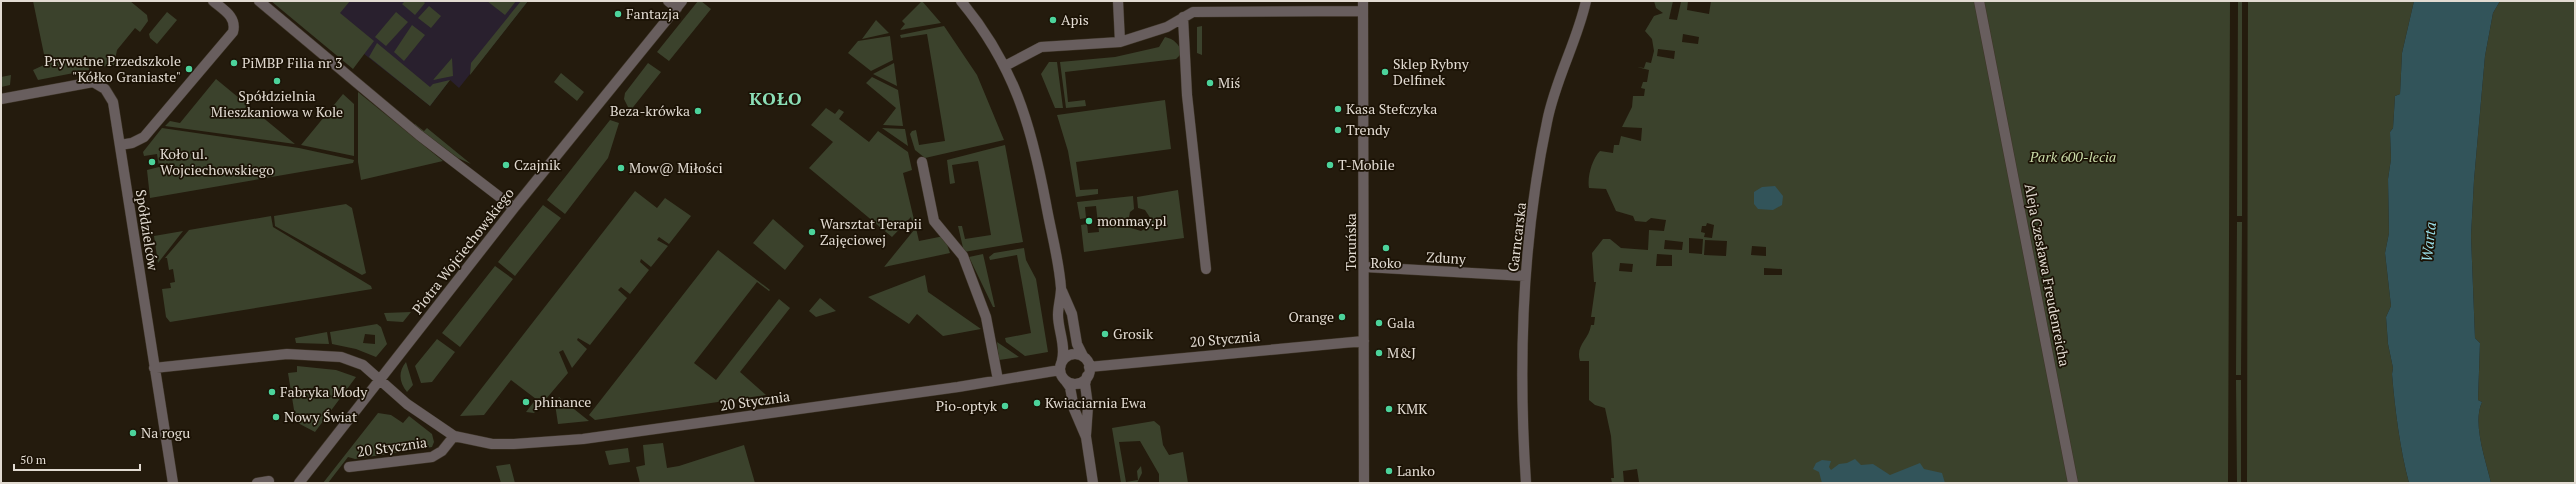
<svg xmlns="http://www.w3.org/2000/svg" width="2576" height="484" viewBox="0 0 2576 484" font-family="'PT Serif',serif">
<rect width="100%" height="100%" fill="#241b0d"/>
<path fill="#29202e" d="M329 1H528L459 88 450 80 430 106 316 16Z"/>
<path fill="#3b422c" fill-rule="evenodd" d="M33 1H130L147 15 148 21 140 32 135 28 117 50 114 65 99 67 98 60 88 61 89 70 38 80 33 70 46 64Z
M271 1H350L340 13 374 41 353 69Z
M405 1H423L425 3 415 15 402 4Z
M487 1H516L505 15Z
M521 1H528L470 75 471 63Z
M698 1H701L711 9 669 61 657 52Z
M922 1 941 23 899 30H897H900L905 24 902 21Z
M1654 1H1673L1669 19 1677 20 1681 2 1679 1H1688L1687 10 1709 14 1711 1H2230L2228 483H1637L1639 482 1637 469 1623 471 1624 483H1612L1611 478H1614L1611 436 1605 408 1595 405 1589 400V361H1580C1575 345 1589 340 1591 325H1594L1595 317H1591L1596 282H1594L1592 253 1603 239H1610L1621 248 1648 250 1649 230 1664 231 1666 220 1651 218 1646 222 1635 221 1633 216 1616 211 1606 189 1589 188C1587 177 1592 159 1600 151L1613 153 1614 145H1619L1621 136 1641 141 1642 128 1622 127 1632 107 1633 96H1644L1645 89 1641 88 1643 82H1647L1649 70 1637 67 1644 68 1646 62 1651 63 1654 51 1652 39 1645 31 1654 16 1663 13 1656 8ZM1683 34 1699 37 1698 44 1682 42ZM1658 49 1675 51 1674 59 1657 56ZM1707 223 1714 225 1712 238 1704 237 1705 233 1701 232 1702 226H1706ZM1689 238 1703 239 1702 254 1689 253ZM1665 240 1683 242 1682 250 1664 249ZM1705 240 1727 241 1726 256 1704 255ZM1752 246 1766 247V256L1751 255ZM1657 254 1672 255V266H1656ZM1620 263 1633 264 1632 272 1619 271ZM1764 268 1782 269V275H1764Z
M2238 1H2242V216H2237Z
M2248 1H2414L2402 53 2400 94 2395 96 2393 128 2390 132 2391 159 2388 179 2389 233 2385 253 2391 306 2386 317 2388 344 2393 368 2392 374C2395 410 2400 449 2409 483H2247Z
M2500 1H2575V483H2491C2486 461 2472 423 2482 402L2478 400 2480 343 2475 338 2471 236 2474 180 2485 56 2493 13Z
M429 6 441 16 431 28 418 18Z
M167 12 177 20 157 44 150 38 149 34Z
M396 12 408 22 386 46 375 37Z
M876 20 889 33 862 39Z
M412 25 425 35 404 61 394 52Z
M944 26 977 75 1004 140 925 158 915 150 910 134 912 131 916 130 919 145 945 141 927 34 901 38 900 35Z
M1202 26V55L1197 53V27Z
M890 36 893 60 871 71 848 53 858 41Z
M1165 37C1174 39 1179 44 1182 53L1176 59 1065 72 1068 102 1085 100 1086 106 1066 108 1060 62 1115 57 1159 47Z
M377 43 430 87 433 84 450 80 430 106 369 57Z
M452 58 453 76 433 80Z
M1049 62H1057L1063 108H1055L1041 74Z
M648 63 661 72 630 111 624 99 625 93Z
M894 63 897 86 873 74Z
M561 73 584 92 577 101 554 82Z
M11 75 10 85 1 87V77Z
M872 77 898 90 903 126 883 125 896 108 866 83Z
M216 79 295 144 165 126 170 121 180 123Z
M358 92 443 161 361 180 358 162Z
M343 94 354 104V156L301 145Z
M1165 100 1171 149 1076 162 1080 190 1098 189V194L1076 197 1068 151 1057 115Z
M826 108 835 114 839 109 844 112 839 119 869 142 878 131 908 152 912 170 903 173 919 241 944 236 950 253 884 267 914 230 911 217 892 237 809 168 833 142 811 125Z
M610 120 619 123 608 158 565 214 547 200Z
M415 124 424 131 427 128 471 164 458 158 414 125Z
M162 128 299 148 354 160 353 163 150 198 147 170 159 167 157 154 144 156 143 152Z
M882 128 905 129 908 146Z
M1005 145 1023 242 964 252 958 226H962L965 239 991 235 978 161 952 165 955 183 950 184 947 160Z
M1178 190 1184 238 1084 252 1081 225 1087 224 1088 233 1099 232 1096 206 1085 207 1086 218 1080 219 1077 202 1133 196 1134 209 1130 212 1128 222 1131 228 1141 231 1148 227 1151 219 1145 210 1138 208 1137 197Z
M635 191 657 208 665 198 691 216 669 244 659 237 657 240 668 246 651 267 641 259 640 262 649 270 630 294 621 287 618 290 627 298 590 345 578 338 577 340 587 349 572 368 563 350 559 352 568 373 534 413 526 412 536 399 511 380 484 415 460 416Z
M346 204 352 208 366 273 362 275 275 226 274 216Z
M543 205 561 218 515 276 498 262Z
M271 216 273 227 371 286 372 289 170 322 166 317 162 289 171 288 170 283 175 282 173 269 169 270 167 258H165L189 230Z
M773 219 804 246 785 270 753 243Z
M2237 222H2242L2241 375H2236Z
M183 231 158 263 154 236Z
M1024 248 1026 260 1036 279 1048 352 1025 356 1006 342 1005 338 1031 333 1017 255 990 260 989 257 994 253Z
M718 250 770 290 769 291 757 282 694 363 716 380 779 299 790 308 740 372 766 395 595 420 589 415Z
M983 254 995 307H993L969 257Z
M495 266 513 279 460 347 442 333Z
M925 275 928 292 981 329 943 336 917 314 909 324 868 297Z
M820 298 836 311 816 317 809 311Z
M411 312 403 322 387 321 384 313Z
M377 324 381 327 387 344 376 357 356 349 332 344 330 332ZM365 334 375 335V344L363 343Z
M327 332 329 344 296 343 295 338Z
M437 339 455 352 432 382 421 383 415 366Z
M997 342 1019 357 999 360Z
M406 362 413 385 407 392C399 382 398 372 406 362Z
M297 366 336 370 356 377 315 432 296 422 288 373 297 372Z
M2236 380H2241V483H2237Z
M559 397 589 421 558 424 555 404Z
M378 413 391 415 403 423 409 416 432 434 434 442 432 447 355 459 348 457 328 483H323Z
M1154 421 1160 426 1163 445 1169 455 1183 452 1188 483H1159V474L1140 441 1119 442 1126 482 1138 480 1137 471 1141 466 1142 473 1137 483H1121L1112 428Z
M663 443 667 468 679 466 744 445 755 483H640L636 467 645 465 643 445Z
M628 448 630 462 609 465 605 451Z
M510 464 515 483H501L496 466Z"/>
<path fill="#32545a" d="M2414 1H2500L2493 13 2485 56 2474 180 2471 236 2475 338 2480 343 2478 400 2482 402C2472 423 2486 461 2491 483H2409C2400 449 2395 410 2392 374L2393 368 2388 344 2386 317 2391 306 2385 253 2389 233 2388 179 2391 159 2390 132 2393 128 2395 96 2400 94 2402 53Z
M1775 186 1783 196 1782 205 1773 210 1758 209 1754 204V192L1762 187Z
M1855 459 1861 465 1873 464 1890 475 1920 463 1924 469 1942 473 1945 483H1822L1819 472 1813 469 1816 463 1822 460 1831 461 1829 467 1831 470 1839 464 1847 463Z"/>
<g fill="none" stroke-linecap="round" stroke-linejoin="round">
<defs>
<path id="minor" d="M259 1 419 135 514 208
M668 1 677 8
M961 1C1014 65 1031 124 1046 204 1051 232 1059 260 1061 288 1061 297 1058 306 1058 315 1058 330 1066 345 1062 360
M1118 1 1120 42
M1363 1 1364 483
M1979 1 2073 483
M1183 17 1187 95 1206 269
M1005 66 1041 47 1120 42 1167 27 1193 12 1363 11
M1 99 93 82 105 89 113 102 173 483
M120 145 132 143 144 137 233 32C237 17 224 10 213 1
M922 162 934 221 963 256 986 317 998 380
M1365 267 1525 276
M1062 291 1072 314 1077 344 1083 356
M1060 369a15 15 0 1 1 30 0a15 15 0 1 1-30 0Z
M1089 367 1364 341
M154 368 287 354 341 357 363 365 407 404 454 436 492 444H514L583 439 958 387 1060 370
M1065 380 1070 387 1074 409 1086 437 1093 483
M1086 435 1088 406 1085 384 1087 376
M349 467 432 457 442 451 454 436
M257 483 269 481
M299 483 514 208 682 1
M1526 483C1518 363 1522 240 1547 122 1555 80 1577 42 1586 1"/>
</defs>
<use href="#minor" stroke="#3f3629" stroke-width="11"/>
<use href="#minor" stroke="#685e5e" stroke-width="10"/>
</g>
<g fill="#4cd39b" stroke="#1b1205" stroke-width="1.5">
<circle cx="618" cy="14" r="4"/>
<circle cx="1053" cy="20" r="4"/>
<circle cx="234" cy="63" r="4"/>
<circle cx="189" cy="69" r="4"/>
<circle cx="1385" cy="72" r="4"/>
<circle cx="277" cy="81" r="4"/>
<circle cx="1210" cy="83" r="4"/>
<circle cx="1338" cy="109" r="4"/>
<circle cx="698" cy="111" r="4"/>
<circle cx="1338" cy="130" r="4"/>
<circle cx="152" cy="162" r="4"/>
<circle cx="506" cy="165" r="4"/>
<circle cx="1330" cy="165" r="4"/>
<circle cx="621" cy="168" r="4"/>
<circle cx="1089" cy="221" r="4"/>
<circle cx="812" cy="232" r="4"/>
<circle cx="1386" cy="248" r="4"/>
<circle cx="1342" cy="317" r="4"/>
<circle cx="1379" cy="323" r="4"/>
<circle cx="1105" cy="334" r="4"/>
<circle cx="1379" cy="353" r="4"/>
<circle cx="272" cy="392" r="4"/>
<circle cx="526" cy="402" r="4"/>
<circle cx="1037" cy="403" r="4"/>
<circle cx="1005" cy="406" r="4"/>
<circle cx="1389" cy="409" r="4"/>
<circle cx="276" cy="417" r="4"/>
<circle cx="133" cy="433" r="4"/>
<circle cx="1389" cy="471" r="4"/>
</g>
<g text-anchor="middle" stroke-width="3.5" stroke-linejoin="round" paint-order="stroke">
<g font-size="14" fill="#e2dbd2" stroke="#1b1205" text-anchor="start">
<text x="626" y="19">Fantazja</text>
<text x="1061" y="25">Apis</text>
<text x="181" y="66" text-anchor="end">Prywatne Przedszkole<tspan x="181" dy="16">"Kółko Graniaste"</tspan></text>
<text x="242" y="68">PiMBP Filia nr 3</text>
<text x="1393" y="69">Sklep Rybny<tspan x="1393" dy="16">Delfinek</tspan></text>
<text x="1218" y="88">Miś</text>
<text x="277" y="101" text-anchor="middle">Spółdzielnia<tspan x="277" dy="16">Mieszkaniowa w Kole</tspan></text>
<text x="1346" y="114">Kasa Stefczyka</text>
<text x="690" y="116" text-anchor="end">Beza-krówka</text>
<text x="1346" y="135">Trendy</text>
<text x="160" y="159">Koło ul.<tspan x="160" dy="16">Wojciechowskiego</tspan></text>
<text x="514" y="170">Czajnik</text>
<text x="1338" y="170">T-Mobile</text>
<text x="629" y="173">Mow@ Miłości</text>
<text x="1097" y="226">monmay.pl</text>
<text x="820" y="229">Warsztat Terapii<tspan x="820" dy="16">Zajęciowej</tspan></text>
<text x="1386" y="268" text-anchor="middle">Roko</text>
<text x="1334" y="322" text-anchor="end">Orange</text>
<text x="1387" y="328">Gala</text>
<text x="1113" y="339">Grosik</text>
<text x="1387" y="358">M&amp;J</text>
<text x="280" y="397">Fabryka Mody</text>
<text x="534" y="407">phinance</text>
<text x="1045" y="408">Kwiaciarnia Ewa</text>
<text x="997" y="411" text-anchor="end">Pio-optyk</text>
<text x="1397" y="414">KMK</text>
<text x="284" y="422">Nowy Świat</text>
<text x="141" y="438">Na rogu</text>
<text x="1397" y="476">Lanko</text>
</g>
<g font-size="14" font-style="italic" fill="#c9daa7" stroke="#1b1205">
<text x="2073" y="162">Park 600-lecia</text>
</g>
<g font-size="14" fill="#e2dbd2" stroke="#1b1205">
<text transform="translate(147 230) rotate(81)" y="5">Spółdzielców</text>
<text transform="translate(1517 237) rotate(-83)" y="5">Garncarska</text>
<text transform="translate(1351 242) rotate(-90)" y="5">Toruńska</text>
<text transform="translate(463 251) rotate(-52)" y="5">Piotra Wojciechowskiego</text>
<text transform="translate(1446 258) rotate(3)" y="5">Zduny</text>
<text transform="translate(2047 275) rotate(79)" y="5">Aleja Czesława Freudenreicha</text>
<text transform="translate(1225 339) rotate(-5)" y="5">20 Stycznia</text>
<text transform="translate(755 401) rotate(-8)" y="5">20 Stycznia</text>
<text transform="translate(392 447) rotate(-8)" y="5">20 Stycznia</text>
</g>
<g font-size="15" font-style="italic" fill="#9adfea" stroke="#1b1205">
<text transform="translate(2429 242) rotate(-84)" y="5">Warta</text>
</g>
<g font-size="18" font-weight="bold" letter-spacing="1" fill="#8bdeb6" stroke="#1b1205">
<text x="776" y="105">KOŁO</text>
</g>
</g>
<rect width="2576" height="484" fill="none" stroke="#e2dbd2" stroke-width="4"/>
<path d="M14 464v6h126v-6" fill="none" stroke="#e2dbd2" stroke-width="2"/>
<text x="20" y="464" font-size="12" fill="#e2dbd2" stroke="#1b1205" stroke-width="3" paint-order="stroke">50 m</text>
</svg>
